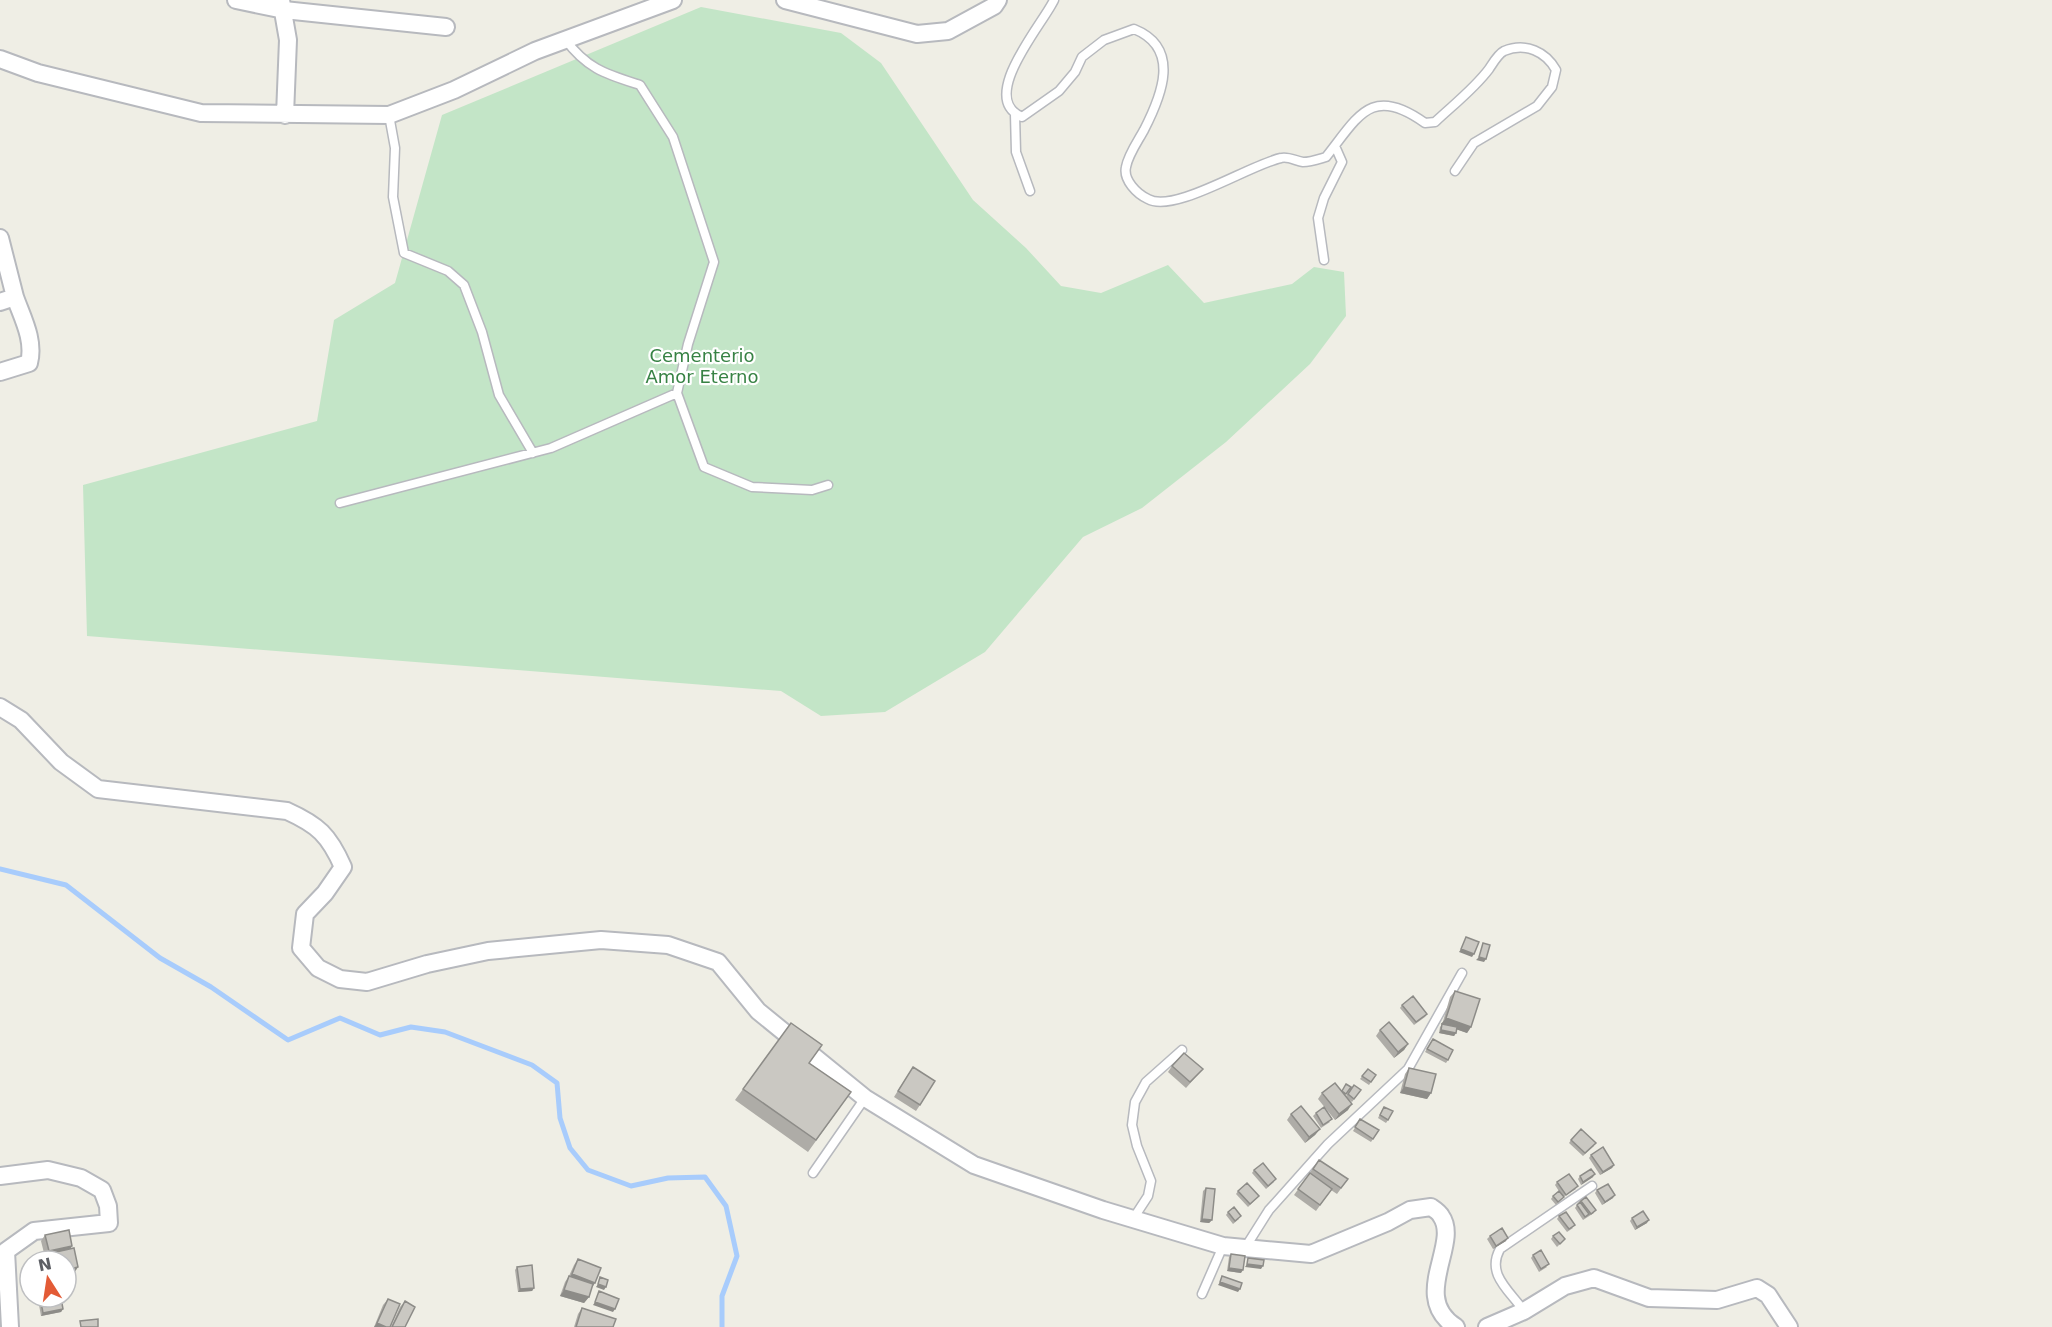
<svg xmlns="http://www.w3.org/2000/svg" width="2052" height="1327" viewBox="0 0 2052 1327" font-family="'DejaVu Sans',sans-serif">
<rect width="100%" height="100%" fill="#efeee5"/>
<path fill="#c3e5c7" d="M701 7 841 33 881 63 973 200 1026 248 1061 286 1101 293 1168 265 1204 303 1292 284 1314 267 1344 272 1346 316 1310 364 1226 442 1142 508 1083 537 985 652 885 712 821 716 781 691 87 636 83 485 317 421 334 320 395 283 442 115Z"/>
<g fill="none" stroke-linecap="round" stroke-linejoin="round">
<path stroke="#a8ccfc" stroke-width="5" d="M0 869 66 885 160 958 211 987 288 1040 340 1018 380 1035 411 1027 445 1032 532 1065 557 1083 560 1118 570 1148 588 1170 631 1186 668 1178 705 1177 726 1206 737 1256 722 1296V1327"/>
<defs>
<path id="lane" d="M1054 0C1043 24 977 98 1022 117L1059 91 1075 72 1082 57 1104 40 1134 29C1181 48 1162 95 1144 130 1138 141 1128 155 1126 167 1123 180 1137 194 1148 199 1174 214 1251 164 1281 158 1288 156 1296 161 1303 162 1311 162 1319 159 1326 157 1358 117 1371 84 1425 123L1435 122C1453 105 1474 89 1489 69 1493 63 1498 54 1504 51 1526 42 1546 52 1556 70L1552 87 1537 106 1474 143 1455 171
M565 39C587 69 606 74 640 85L673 137 714 262 688 344 677 393 704 467 752 487 812 490 828 485
M1015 114 1016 152 1030 191
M389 115 395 148 393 197 404 253 448 271 464 285 482 332 499 395 533 453
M1324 260 1318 218 1324 198 1342 162 1335 146
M340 503 551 448 677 393
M813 1173 865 1098
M1133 1219 1148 1196 1151 1181 1137 1146 1132 1125 1135 1102 1146 1082 1182 1050
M1245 1248 1269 1210 1328 1144 1408 1069 1462 973
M1202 1294 1223 1246
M1524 1311C1509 1290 1486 1274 1500 1249L1592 1186"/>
<path id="street" d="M236 0 284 10 446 27
M281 0 288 40 285 115
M785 0 917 34 948 31 994 6 998 0
M0 59 38 73 201 113 389 115 454 90 535 51 673 0
M0 238 15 297 0 302
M0 372 29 363C35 340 22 317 15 297
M0 707 21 720 61 762 98 789 287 811C318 825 329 835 343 867L325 893 305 914 301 948 318 968 340 979 367 982 427 964 488 951 601 940 668 945 718 962 758 1011 865 1098 974 1165 1103 1210 1223 1246 1311 1254 1388 1222 1410 1210 1431 1207C1434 1209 1439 1212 1441 1216 1461 1244 1409 1297 1456 1327
M0 1176 48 1170 81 1178 102 1190 108 1206 109 1223 34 1231 6 1251 10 1327
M1487 1327 1524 1311 1565 1286 1594 1278 1649 1298 1717 1300 1757 1288 1768 1295 1789 1327"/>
</defs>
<use href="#lane" stroke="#b7b9be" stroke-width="11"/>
<use href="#street" stroke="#b7b9be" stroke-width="20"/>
<use href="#lane" stroke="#fff" stroke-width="8"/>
<use href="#street" stroke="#fff" stroke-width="16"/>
</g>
<path fill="#aeaca7" d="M1455 991 1471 1027 1467 1033 1456 1029V1033L1454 1036 1439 1033 1440 1027 1442 1025 1450 997Z
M1402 1005 1427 1014 1425 1017 1414 1025 1400 1008Z
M791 1023 809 1063 851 1092 808 1152 735 1100Z
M1380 1030 1408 1044 1404 1050 1394 1058 1376 1036Z
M1433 1039 1448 1060 1446 1063 1425 1052Z
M1172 1066 1203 1069 1186 1088 1168 1072Z
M1409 1068 1431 1093 1427 1099 1400 1093 1405 1074Z
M1368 1069 1376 1075 1369 1085 1360 1079Z
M909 1073 920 1105 916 1111 894 1097Z
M1354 1085 1361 1090 1352 1102 1348 1099V1110L1335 1120 1318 1099 1322 1093 1342 1091 1351 1087 1345 1095 1346 1096Z
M1382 1110 1388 1120 1386 1123 1378 1118Z
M1316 1113 1330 1122 1321 1128 1313 1116Z
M1291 1114 1320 1129 1315 1135 1305 1143 1287 1120Z
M1360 1119 1379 1130 1371 1142 1353 1131Z
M1571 1140 1594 1146 1583 1156 1569 1143Z
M1591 1155 1614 1165 1612 1168 1600 1175 1589 1158Z
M1319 1160 1348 1179 1337 1194 1331 1190 1316 1211 1294 1195Z
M1254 1170 1274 1182 1266 1189 1252 1173Z
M1580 1176 1593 1177 1581 1185 1578 1179Z
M1557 1182 1576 1189 1563 1197 1556 1205 1551 1199 1553 1196H1562L1555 1185Z
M1206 1188 1212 1220 1209 1223 1200 1222 1203 1191Z
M1597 1190 1613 1198 1602 1205 1595 1193Z
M1238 1191 1259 1196 1248 1207 1236 1194Z
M1586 1197 1594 1213 1583 1220 1575 1208 1577 1205Z
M1228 1212 1239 1219 1233 1224 1226 1215Z
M1559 1216 1573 1228 1567 1232 1557 1219Z
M1632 1218 1647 1223 1635 1230 1630 1221Z
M45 1235 72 1246 70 1249 78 1267 74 1273 66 1275V1261H43L45 1257 41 1241Z
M1490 1236 1506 1241 1493 1249 1487 1239Z
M1553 1236 1565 1239 1557 1247 1551 1239Z
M1231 1254 1241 1273 1227 1271 1229 1257Z
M1533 1255 1547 1267 1539 1272 1531 1258Z
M578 1259 592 1287 589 1297 584 1303 560 1296 565 1282 569 1276 574 1265Z
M517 1267 534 1288 532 1291 518 1292 515 1270Z
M38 1297H57L56 1299 63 1309 61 1312 41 1316 39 1305 42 1301 39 1302Z
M388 1299 390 1327H374L383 1305Z
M405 1301V1327H391L400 1307Z
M582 1308 613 1327H574L578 1314Z"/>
<path fill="#8d8c88" d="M1461 949 1474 954 1472 957 1459 952Z
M1479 957 1486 959 1484 962 1476 960Z
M1446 1018 1471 1027 1467 1033 1441 1024Z
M1441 1030 1456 1033 1454 1036 1439 1033Z
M1408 1044 1404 1050 1394 1058 1398 1052Z
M1404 1087 1431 1093 1427 1099 1400 1093Z
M1352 1104 1348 1110 1335 1120 1339 1114Z
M1320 1129 1315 1135 1305 1143 1309 1137Z
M1614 1165 1612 1168 1600 1175 1603 1172Z
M1595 1174 1593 1177 1581 1185 1583 1182Z
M1615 1195 1613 1198 1602 1205 1605 1202Z
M1202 1219 1212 1220 1209 1223 1200 1222Z
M1649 1220 1647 1223 1635 1230 1637 1227Z
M1508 1238 1506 1241 1493 1249 1496 1246Z
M72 1246 68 1252 47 1254 44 1257 49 1251Z
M1247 1264 1263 1266 1261 1269 1245 1267Z
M78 1267 74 1273 66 1275V1270Z
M1229 1268 1243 1270 1241 1273 1227 1271Z
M572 1274 595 1283 591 1289 568 1280Z
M1220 1282 1240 1289 1238 1292 1218 1285Z
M598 1284 606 1287 604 1290 596 1287Z
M534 1288 532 1291 518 1292 520 1289Z
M564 1290 589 1297 584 1303 560 1296Z
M52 1297H57L56 1299 39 1302 41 1299Z
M595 1302 615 1309 613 1312 593 1305Z
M63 1309 61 1312 41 1316 43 1313Z
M377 1323 386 1327H374Z"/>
<path fill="#cac8c2" stroke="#8d8c88" stroke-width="1.5" d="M1466 937 1479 942 1474 954 1461 949Z
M1483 943 1490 945 1486 959 1479 957Z
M1455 991 1480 999 1471 1027 1446 1018Z
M1413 996 1427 1014 1416 1022 1402 1005Z
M1389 1022 1408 1044 1398 1052 1380 1030Z
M791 1023 822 1045 809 1063 851 1092 816 1140 743 1089Z
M1442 1024 1457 1027 1456 1033 1441 1030Z
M1433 1039 1453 1050 1448 1060 1427 1049Z
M1184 1053 1203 1069 1190 1082 1172 1066Z
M913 1067 935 1081 920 1105 898 1091Z
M1409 1068 1436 1074 1431 1093 1404 1087Z
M1368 1069 1376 1075 1371 1082 1362 1076Z
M1335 1083 1352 1104 1339 1114 1322 1093Z
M1346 1084 1351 1087 1346 1094 1342 1091Z
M1354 1085 1361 1090 1354 1099 1348 1094Z
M1301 1106 1320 1129 1309 1137 1291 1114Z
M1324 1107 1332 1119 1323 1125 1316 1113Z
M1384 1107 1393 1111 1388 1120 1380 1115Z
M1360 1119 1379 1130 1373 1139 1355 1127Z
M1581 1129 1596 1143 1585 1153 1571 1140Z
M1603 1147 1614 1165 1603 1172 1591 1155Z
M1319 1160 1348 1179 1341 1188 1313 1169Z
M1263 1163 1276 1179 1268 1186 1254 1170Z
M1591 1169 1595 1174 1583 1182 1580 1176Z
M1310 1173 1332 1189 1320 1205 1298 1189Z
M1569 1174 1578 1186 1566 1195 1557 1182Z
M1247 1183 1259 1196 1250 1204 1238 1191Z
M1608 1184 1615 1195 1605 1202 1597 1190Z
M1206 1188 1215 1189 1212 1220 1202 1219Z
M1559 1191 1564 1197 1558 1202 1553 1196Z
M1586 1197 1596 1210 1591 1214 1581 1201Z
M1580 1202 1589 1214 1585 1217 1577 1205Z
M1234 1207 1241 1216 1235 1221 1228 1212Z
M1643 1211 1649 1220 1637 1227 1632 1218Z
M1566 1212 1575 1225 1569 1229 1559 1216Z
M1502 1228 1508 1238 1496 1246 1490 1236Z
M69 1230 72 1246 49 1251 45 1235Z
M1559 1232 1565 1239 1560 1244 1553 1236Z
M74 1248 78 1267 66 1270V1261H49L47 1254Z
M1541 1250 1549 1264 1541 1269 1533 1255Z
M1231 1254 1245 1256 1243 1270 1229 1268Z
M1248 1258 1264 1260 1263 1266 1247 1264Z
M578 1259 601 1268 595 1283 572 1274Z
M532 1265 534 1288 520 1289 517 1267Z
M569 1276 593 1284 589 1297 564 1290Z
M1222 1276 1242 1283 1240 1289 1220 1282Z
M600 1277 608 1280 606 1287 598 1284Z
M599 1291 619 1299 615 1309 595 1302Z
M61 1298 63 1309 43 1313 41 1302Z
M388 1299 400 1304 390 1327H386L377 1323Z
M405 1301 415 1307 405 1327H392Z
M582 1308 616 1319 613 1327H576Z
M98 1319V1327H81L80 1321Z"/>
<g text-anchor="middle" stroke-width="4.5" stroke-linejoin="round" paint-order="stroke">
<g font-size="18" fill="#378244" stroke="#fff">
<text x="702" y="362">Cementerio<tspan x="702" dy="21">Amor Eterno</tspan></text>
</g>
</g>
<g transform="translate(48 1279) rotate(348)"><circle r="28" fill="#ffffff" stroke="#bebfc1" stroke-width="1.5"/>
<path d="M0-4.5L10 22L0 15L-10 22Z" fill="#e35b36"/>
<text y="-9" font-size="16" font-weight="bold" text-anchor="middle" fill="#5d5f65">N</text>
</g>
</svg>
